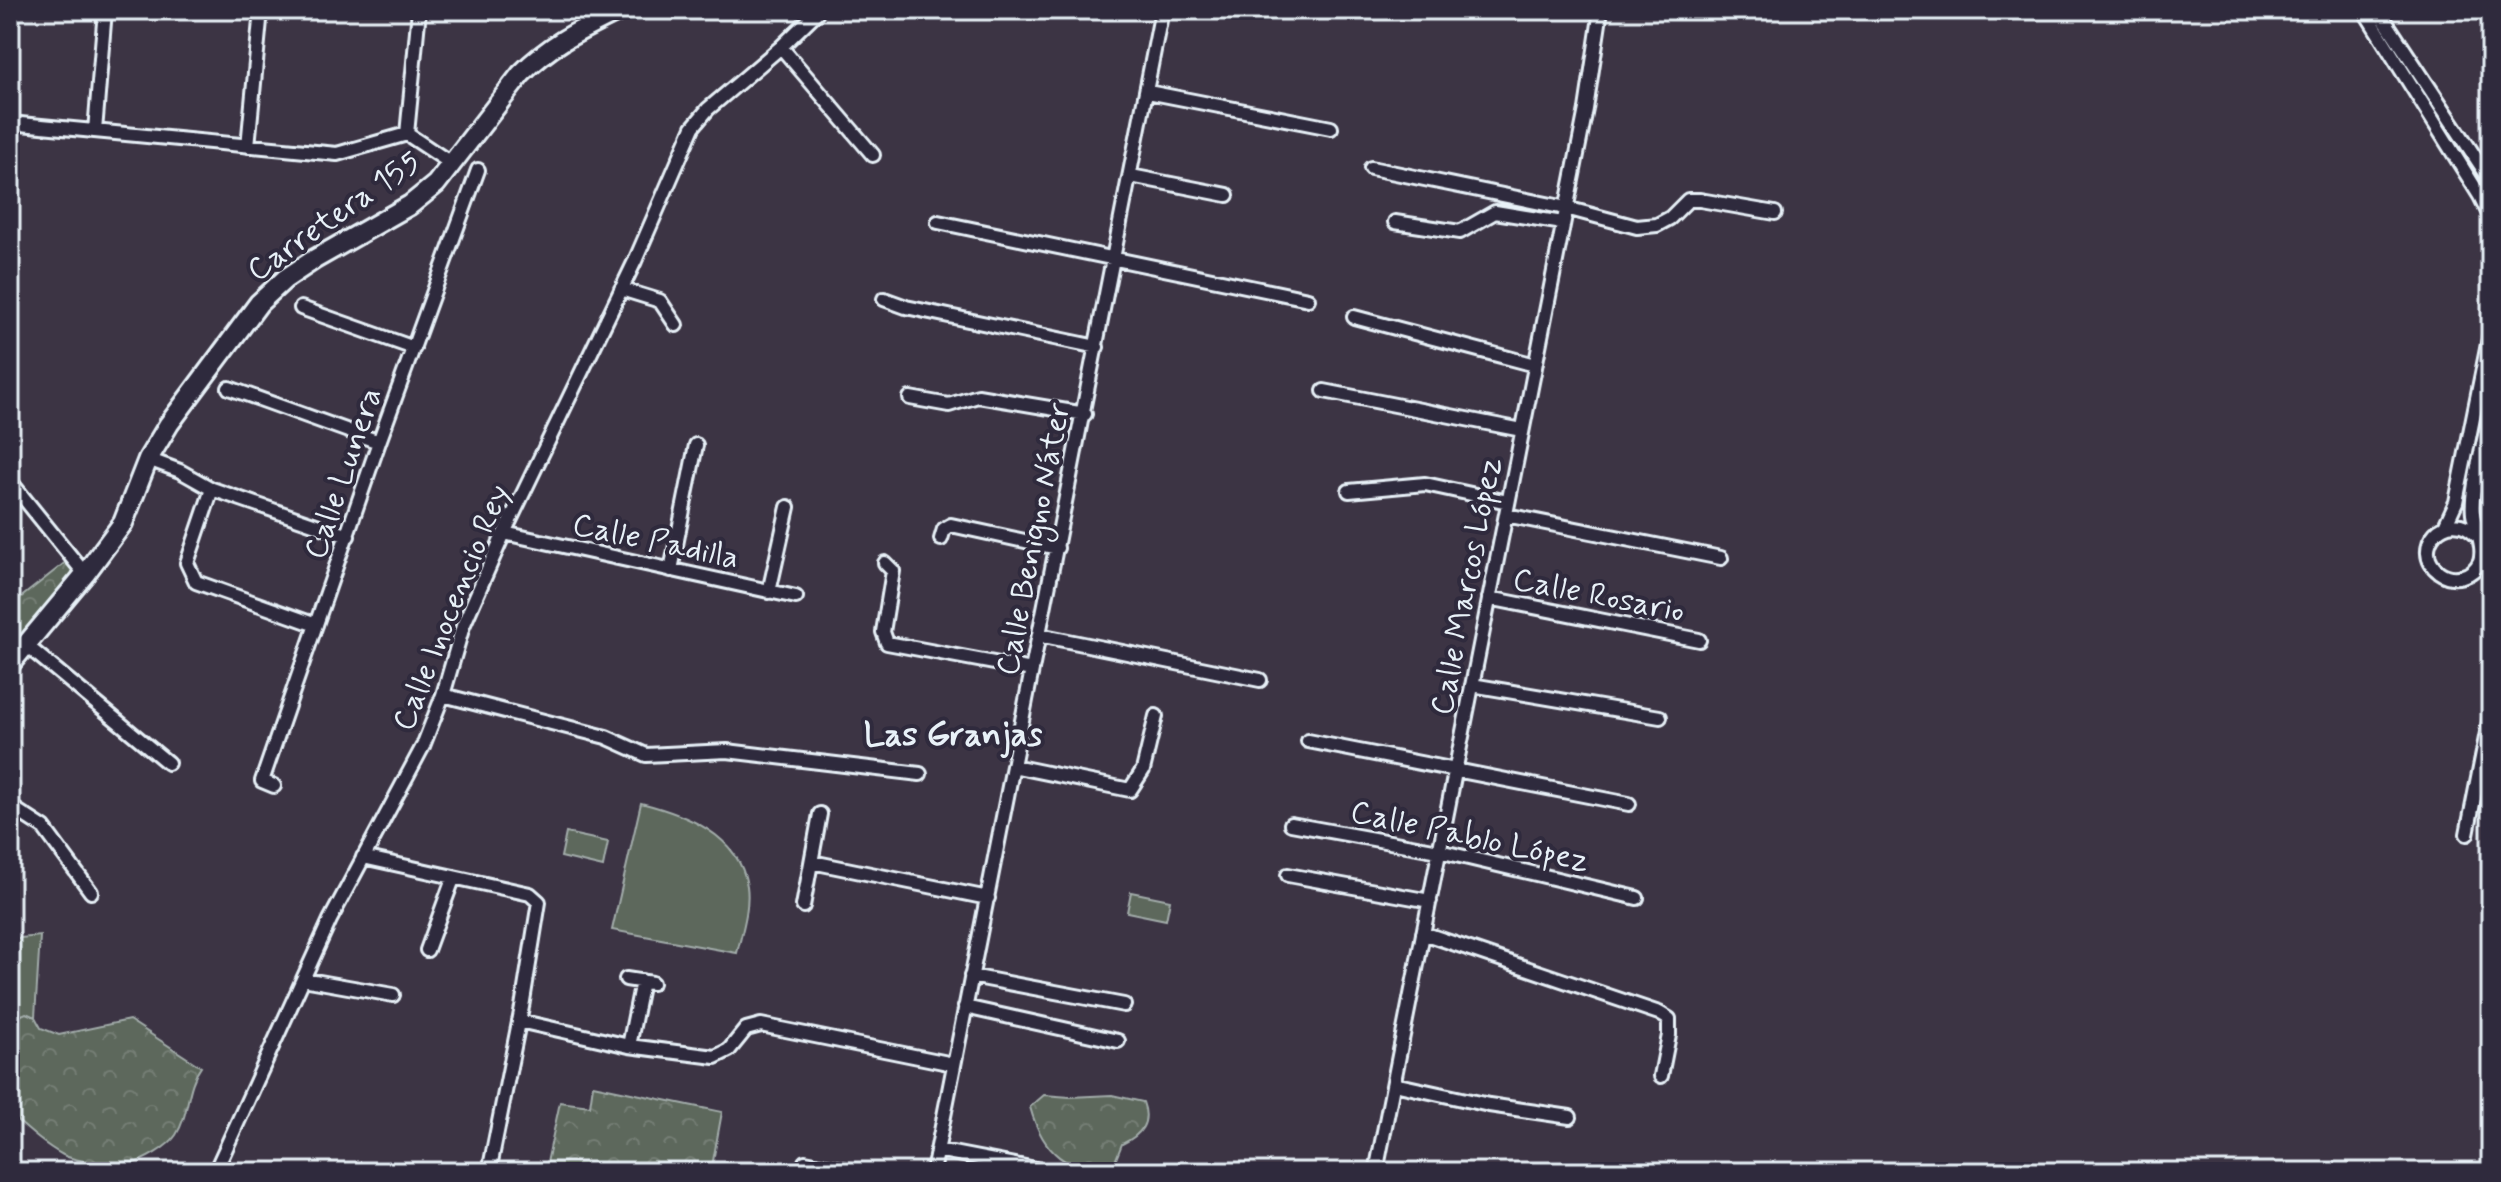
<svg xmlns="http://www.w3.org/2000/svg" width="2501" height="1182" viewBox="0 0 2501 1182" font-family="Mynerve,sans-serif">
<defs>
<pattern id="forest-crowns" width="20" height="18" patternUnits="userSpaceOnUse" patternTransform="scale(2)"><rect width="20" height="18" fill="#5d685c"/><path d="M2 6a3 3 0 1 1 6 0M12 15a3 3 0 1 1 6 0" fill="none" stroke="#747e74"/></pattern>
</defs>
<rect width="100%" height="100%" fill="#3c3444"/>
<filter id="ink" filterUnits="userSpaceOnUse"><feTurbulence type="fractalNoise" baseFrequency=".0125" numOctaves="2"/><feDisplacementMap in="SourceGraphic" scale="16" xChannelSelector="R" yChannelSelector="G"/><feConvolveMatrix kernelMatrix="1 2 1 2 8 2 1 2 1" color-interpolation-filters="sRGB"/></filter>
<g filter="url(#ink)">
<path fill="#5d685c" stroke="#a2acaa" stroke-width="2" d="M641 803C684 814 739 834 747 886 750 908 742 932 737 953L612 930Z
M566 833 608 842 603 867 561 857Z
M1131 892 1170 900 1166 920 1127 912Z
M40 936 35 1017 26 1014 10 1020V939Z"/>
<path fill="url(#forest-crowns)" stroke="#a2acaa" stroke-width="2" d="M67 561 78 571 10 652V606Z
M26 1013 35 1017 41 1028 59 1035 129 1020 201 1067C186 1087 190 1113 176 1135 168 1147 144 1161 130 1164 115 1166 76 1162 63 1155 43 1144 27 1129 10 1114V1020Z
M593 1085 722 1112 711 1172H545L560 1102 590 1106Z
M1044 1095 1070 1097 1112 1095 1143 1102C1151 1123 1141 1135 1122 1144L1116 1159 1115 1172C1067 1172 1043 1154 1030 1107Z"/>
<g fill="none" stroke-linecap="round" stroke-linejoin="round">
<defs>
<path id="street" d="M2364 10 2480 196 2491 218
M2378 10 2491 181
M781 47 873 155
M1148 92 1331 128
M10 123 337 154 407 134
M95 131 105 10
M407 134 419 10
M407 134 452 164
M248 146 261 10
M1371 168 1566 208 1637 227 1657 225 1670 218 1688 200H1700L1775 213
M1131 176 1227 195
M938 222 1308 299
M1395 222 1460 232 1495 212 1563 223
M621 289 660 301 676 325
M884 299 906 307 1097 347
M301 308 414 348
M1354 317 1535 365
M229 388 379 442
M1324 391 1522 430
M910 398 949 405 978 396 1085 414
M148 459 180 471 212 489 348 536
M10 481 85 574
M212 489 187 563 196 582 316 625
M1349 491 1425 484 1508 502
M1506 515 1721 558
M2445 526 2456 502 2491 329
M504 533 796 597
M2477 535C2446 503 2409 550 2439 572 2453 582 2473 577 2480 561 2485 546 2475 528 2473 513 2470 491 2486 434 2491 410
M941 539 944 529 951 525 1057 548
M885 563 893 571 883 632 887 643 1032 670
M671 570 696 445
M769 592 788 507
M1489 598 1699 640
M1039 635 1260 680
M26 645 168 763
M1472 685 1660 717
M443 695 606 737 646 755 727 751 920 774
M1308 741 1629 804
M1013 766 1130 790 1143 770 1156 716
M274 786 262 781 379 442 478 170
M10 806 44 828 91 892
M1291 824 1439 851 1637 898
M2467 834 2491 712
M363 857 530 894 539 902 522 1007 489 1172
M812 862 988 898
M1288 875 1430 901
M803 906 820 814
M1423 933 1659 1013 1669 1019V1035L1661 1076
M427 950 453 879
M971 976 1124 1005
M303 979 393 995
M626 979 652 983
M965 1007 1118 1041
M519 1021 629 1046 715 1057 729 1050 746 1029 761 1025 953 1064
M629 1046 642 981
M1394 1084 1489 1105 1570 1117
M937 1150 1051 1172
M805 1162 859 1172
M215 1172 330 920 423 746 443 695 463 626 504 533 635 261 693 127 708 109 781 47 819 10
M933 1172 1162 10
M1376 1172 1586 109 1601 10"/>
<path id="secondary" d="M10 664 85 574 123 523 148 459 169 424 259 303 285 279 315 259 410 205 436 184 521 74C553 42 581 30 621 10"/>
</defs>
<use href="#street" stroke="#e8f1f8" stroke-width="18"/>
<use href="#secondary" stroke="#e8f1f8" stroke-width="24"/>
<use href="#street" stroke="#2f2a3d" stroke-width="12"/>
<use href="#secondary" stroke="#2f2a3d" stroke-width="18"/>
</g>
</g>
<g text-anchor="middle" stroke-width="8" stroke-linejoin="round" paint-order="stroke">
<g font-size="32" fill="#e8f1f8" stroke="#2f2a3d">
<text transform="translate(333 215) rotate(-35)" y="11">Carretera 155</text>
<text transform="translate(342 473) rotate(-71)" y="11">Calle Lunera</text>
<text transform="translate(1032 539) rotate(-79)" y="11">Calle Benigno Náter</text>
<text transform="translate(656 540) rotate(12)" y="11">Calle Padilla</text>
<text transform="translate(1465 586) rotate(-79)" y="11">Calle Marcos López</text>
<text transform="translate(1599 594) rotate(11)" y="11">Calle Rosario</text>
<text transform="translate(450 607) rotate(-68)" y="11">Calle Inocencio Rey</text>
<text transform="translate(1470 835) rotate(12)" y="11">Calle Pablo López</text>
</g>
<g font-size="34" font-weight="bold" fill="#e8f1f8" stroke="#2f2a3d">
<text x="953" y="745">Las Granjas</text>
</g>
</g>
<rect width="2501" height="1182" fill="none" stroke="#2f2a3d" stroke-width="40"/>
<rect x="20" y="20" width="2461" height="1142" fill="none" stroke="#e8f1f8" stroke-width="3" filter="url(#ink)"/>
</svg>
